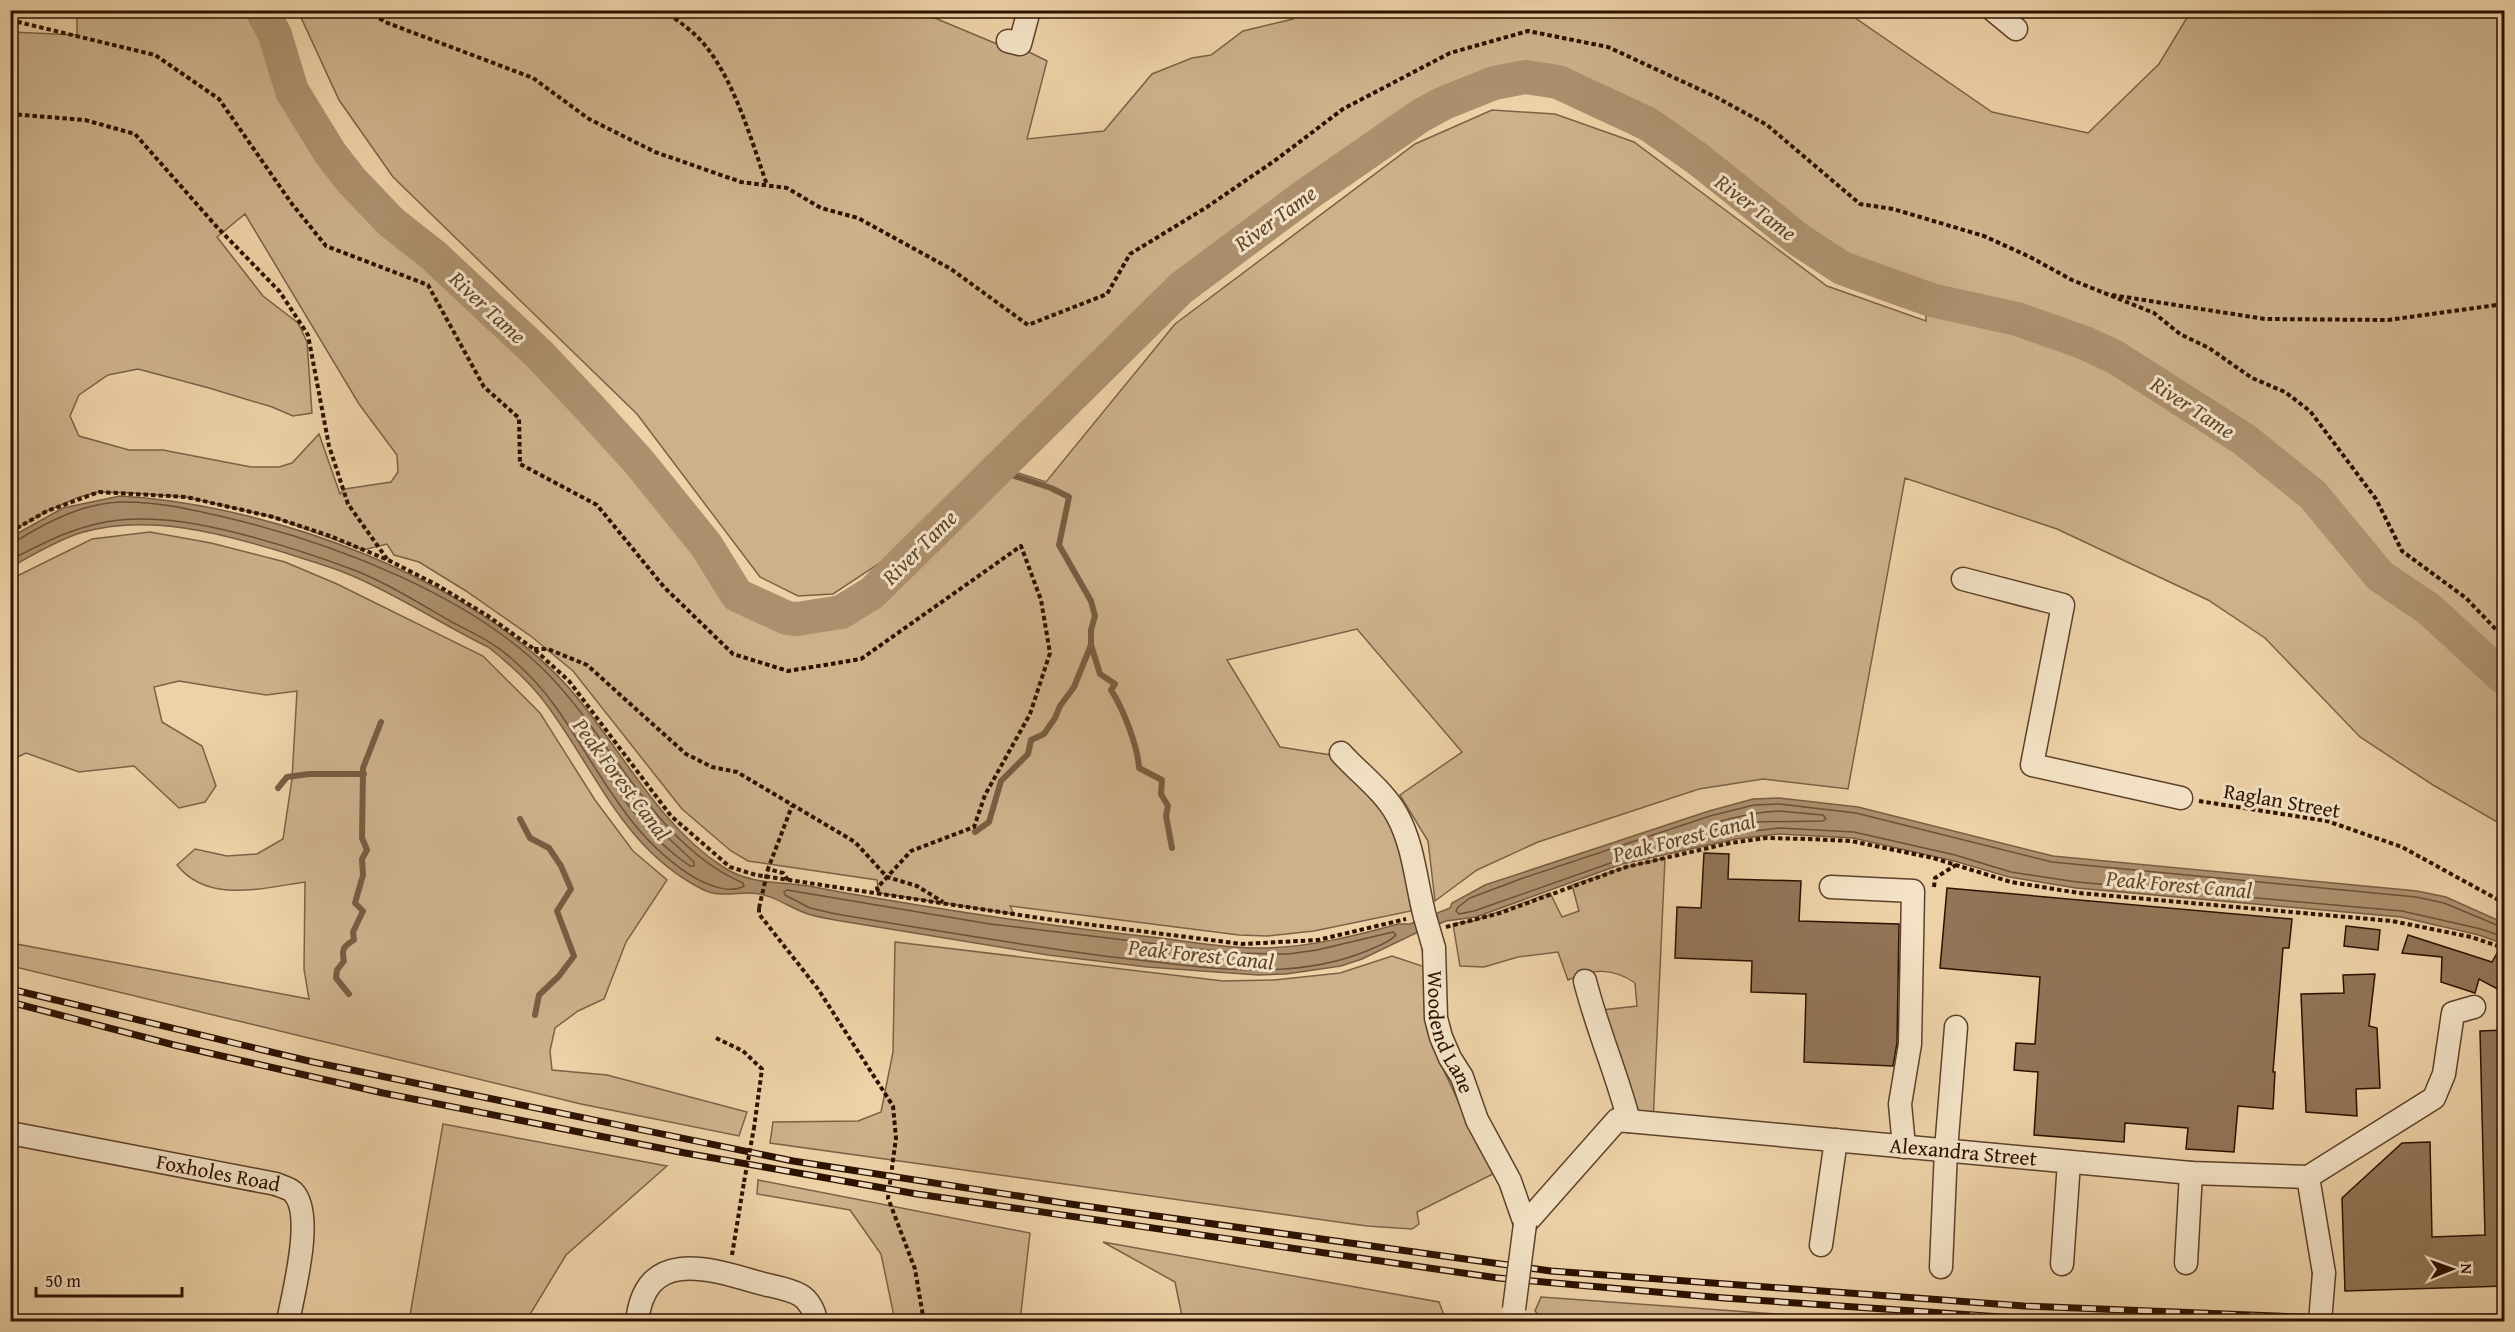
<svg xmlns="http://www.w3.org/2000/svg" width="2515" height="1332" viewBox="0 0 2515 1332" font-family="'Gentium Book Plus',serif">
<rect width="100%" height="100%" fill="#edd2a7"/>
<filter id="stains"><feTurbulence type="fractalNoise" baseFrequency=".00333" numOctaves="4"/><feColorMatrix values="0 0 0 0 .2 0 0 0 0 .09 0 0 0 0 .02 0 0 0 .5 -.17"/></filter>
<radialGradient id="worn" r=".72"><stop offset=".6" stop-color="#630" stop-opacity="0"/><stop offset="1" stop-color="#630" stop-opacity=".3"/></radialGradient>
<path fill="#ccb18b" stroke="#7c6146" stroke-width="1.5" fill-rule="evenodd" d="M2492 10 2504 11V826L2433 785 2360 737 2265 638 2208 600 2057 529 1905 478 1848 789 1763 779 1699 789 1538 842 1477 870 1435 901 1428 841 1400 795 1462 752 1357 629 1227 660 1280 747 1344 757 1397 814 1411 911 1314 931 1267 936 1239 935 1010 906 1014 914 879 893 877 880 748 861 731 851 682 809 573 671 532 637 466 591 419 562 394 555 387 544 363 550 273 517 186 497 132 493 99 492 79 497 47 511 11 532V32L77 35V11H262L275 35 292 91 330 153 351 180 391 222 433 255 539 354 590 408 639 462 706 545 737 595 787 618 841 612 872 593 1000 467 1046 482 1175 324 1415 144 1492 110 1555 114 1634 142 1827 286 1926 321 1925 299 1842 268 1798 240 1698 159 1648 124 1557 82 1526 77 1494 83 1444 103 1420 116 1306 195 1181 288 1120 348 1113 335 880 563 833 594 798 596 760 577 637 414 393 177 339 100 298 11H918L997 44 1029 52 1047 61 1027 139 1104 131 1152 74 1192 58 1211 55 1243 31 1293 19 1297 11H1845L1992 112 2088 133 2159 64 2191 11ZM245 214 359 404 397 455 398 472 391 482 345 489 340 494 319 434 292 463 279 467H251L163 450H129L79 436 70 416 79 395 108 375 138 369 209 388 272 407 293 416 312 413 307 342 298 323 263 296 217 237Z
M150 532 211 543 285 562 337 584 483 656 540 713 595 800 633 851 667 880 626 942 604 999 578 1011 555 1028 550 1051 552 1070 607 1075 747 1112 739 1136 581 1104 11 966V943L309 999 304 969 305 882C262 888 208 904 177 865L195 849 227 856 257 854 283 839 292 779 297 691 266 695 179 681 154 687 162 722 202 746 216 786 205 802 179 808 134 766 79 772 26 753 11 760V579L92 539Z
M1665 858 1653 1124 1617 1120 1602 1010 1637 1006 1635 983C1612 967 1592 969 1568 980L1558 952 1518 957 1484 967 1460 966 1453 924 1473 921 1550 893 1562 917 1579 911 1572 885 1626 867Z
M895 942 1223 981 1274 980 1340 973 1392 956 1425 967V1018L1437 1056 1470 1126 1503 1169 1417 1212 1419 1224 1412 1229 1367 1226 770 1143 773 1122 858 1121 881 1112 893 1052Z
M443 1124 667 1166 566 1255 526 1321H409Z
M758 1180 1030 1233 1020 1321H895L881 1254 850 1210 757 1194Z
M1103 1242 1439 1302 1446 1321H1183L1175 1282Z
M1541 1297 1875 1321H1543L1535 1311Z"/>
<path fill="#ac906e" stroke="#795d42" stroke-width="1.5" d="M120 496C267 504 471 577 570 689 621 748 657 824 723 867 744 881 767 882 791 884 808 885 824 889 840 892 944 910 1047 926 1151 937 1189 941 1227 949 1265 948 1310 947 1355 936 1398 924H1410L1450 908 1452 903 1485 885 1709 811 1753 799 1779 798 1858 807 2053 856 2417 891 2446 897 2504 923V944L2479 935 2401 917 2076 888 2009 877 1954 861 1853 838 1779 834 1736 839 1622 864 1476 917 1446 921 1416 933 1362 959 1341 966 1286 974 1258 975 1147 967 1048 955 835 920C826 918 817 917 808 914 787 907 772 893 749 893 734 893 718 897 704 890 625 851 598 775 549 708 532 684 511 665 488 647 443 625 401 597 355 577 333 567 309 561 286 553 220 533 148 513 80 533 55 541 33 555 11 567V537L63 508Z"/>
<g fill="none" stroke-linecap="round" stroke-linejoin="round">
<path stroke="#6c5037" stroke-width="1.5" d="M10 542 16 541C49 521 81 504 120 502 156 501 194 510 228 518 334 543 473 596 550 676 613 742 657 847 743 883L744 886C731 894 710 886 697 879 628 839 599 768 555 706 543 689 528 673 512 659 494 642 472 633 450 621 419 603 387 583 354 570 317 556 279 544 241 534 202 524 161 516 120 520 79 524 47 541 10 560
M588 734 661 831 694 862V866H690C642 834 615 787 585 739Z
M1779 811 1823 815 1826 819 1823 821 1754 822 1713 830 1710 827 1711 824C1734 817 1755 812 1779 811Z
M787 890 990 924 1233 953 1288 954 1317 950 1393 932 1396 935C1390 942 1378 946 1369 950 1292 983 1201 967 1121 958 1025 946 931 930 836 914L810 908 785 895 784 892Z
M2504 928 2444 903 2416 897 2052 862 1856 813 1779 804 1754 805 1710 816 1523 878 1470 898 1458 907 1456 911 1459 914 1474 911 1639 853 1735 833 1780 828 1854 832 1955 855 2011 872 2077 882 2402 911 2481 929 2504 937"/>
<path stroke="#795d42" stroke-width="6" d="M997 470 1051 488 1069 497 1059 545 1091 601 1095 616 1091 630V645L1100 674 1115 684 1111 690C1123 708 1138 747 1139 768L1162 780 1161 794 1168 806 1166 816 1172 848
M278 788 287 777 309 774H364
M520 819 530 838 549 848 561 866 571 889 557 911 574 956 559 976 539 995 535 1015
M975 832 989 822 1001 781 1028 754 1031 740 1044 734 1055 718 1060 706 1074 687 1091 645
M349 994 336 978 337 970 344 961C341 949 344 946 354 940L353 932 363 911 355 903 363 875 362 859 367 850 362 838 363 768 381 722"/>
<path stroke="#ac906e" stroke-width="34" d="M262 10 275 35 292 91 330 153 351 180 391 222 433 255 539 354 590 408 639 462 706 545 737 595 787 618 797 619 841 612 872 593 1181 288 1306 195 1420 116 1444 103 1494 83 1526 77 1558 82 1648 124 1698 159 1799 240 1842 268 1931 300 2017 319 2085 343 2115 357 2245 440 2313 495 2380 576 2429 609 2504 678"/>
</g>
<path fill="#917557" stroke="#2d1100" stroke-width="1.5" d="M1704 853 1729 854 1728 879 1801 881 1799 921 1899 924 1897 1043 1893 1066 1804 1062 1806 994 1751 992 1752 961 1675 958 1677 907 1701 908Z
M1947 888 2292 919 2289 948H2283L2273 1072H2275L2273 1109 2238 1106 2234 1152 2186 1149 2188 1128 2125 1123 2124 1142 2034 1135 2038 1072 2014 1070 2016 1043 2035 1044 2040 977 1940 968Z
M2346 926 2380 930 2378 950 2344 946Z
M2408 935 2492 962 2505 939V993L2479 979 2475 993 2441 982 2442 957 2402 953Z
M2375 974 2369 1026 2377 1028 2380 1088 2356 1089 2357 1116 2306 1112 2301 994 2344 993 2343 975Z
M2505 1030V1286L2345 1291 2342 1198 2402 1143 2430 1142 2432 1237 2485 1235 2480 1031Z"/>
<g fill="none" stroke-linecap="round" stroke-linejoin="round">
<defs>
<g id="minor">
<path d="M1993 10 2016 29"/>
<path d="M1008 41 1020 44 1029 10"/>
<path d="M1963 579 2063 605 2032 765 2181 798"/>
<path d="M1341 753C1359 773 1384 791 1397 815 1414 846 1416 883 1425 917"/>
<path d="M1831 887 1913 891 1910 1044 1900 1104 1904 1147"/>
<path id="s1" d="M1434 948 1436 1018 1441 1037 1450 1058 1462 1077 1477 1120 1510 1181 1525 1224 1617 1120 2191 1173 2308 1177"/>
<path d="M1585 981C1597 1029 1617 1074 1629 1121"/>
<path id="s2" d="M10 1133 276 1184C280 1186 289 1188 293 1192 315 1214 293 1293 288 1322"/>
<path d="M2308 1177 2434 1098 2444 1074 2453 1013 2474 1007"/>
<path d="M2308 1177 2324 1273"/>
<path d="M1821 1245 1836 1140"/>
<path d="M2186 1263 2191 1173"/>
<path d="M2062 1264 2069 1162"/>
<path d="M1941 1267 1946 1150 1956 1027"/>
<path d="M637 1322C645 1249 705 1267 756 1282 769 1286 788 1288 800 1295 809 1300 815 1312 816 1322"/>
</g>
</defs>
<use href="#minor" stroke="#5d412a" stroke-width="25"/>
<path stroke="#2d1100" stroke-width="4" stroke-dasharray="4.5 3" stroke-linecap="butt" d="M367 10 385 22 533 78 589 119 655 152 741 182 787 188 821 208 858 218 951 269 1028 325 1107 294 1130 254 1207 207 1277 159 1343 109 1450 53 1528 31 1608 47 1716 97 1767 125 1860 204 1893 209 1984 236 2030 257 2072 280 2154 313 2180 334 2209 348 2252 378 2285 392 2310 411 2376 499 2402 551 2466 598 2504 638
M662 10C679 21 696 33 708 49 736 86 752 142 767 185
M10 20 155 55 219 99 292 204 326 246 428 285 484 387 519 418 520 464 597 505 664 587 733 654 788 671 861 659 1021 546 1041 600 1050 653 1030 714 985 795 974 827 911 851 877 888 879 893
M10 114 85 120 135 134 216 226 280 292 308 335 329 446 348 504 387 559
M10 188 13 207 10 211
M11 225 16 216 13 208
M2112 295 2265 319 2388 320 2504 304
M10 532 47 511 99 492 186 497 273 517 330 536 388 560 437 585 488 616 534 649 569 681 671 816 730 867 756 875 1046 919 1242 944 1318 940 1406 919
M534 649H548L587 665 686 754 712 767 737 772 855 842 887 877 917 886 943 902
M2199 801 2327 821 2402 847 2504 903
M788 880 783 873 768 869 792 806
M1934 887 1935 878 1956 865
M759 908V914L818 989 893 1106 896 1138 888 1198 915 1269 924 1322
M1446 927 1500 913 1626 867 1730 843 1766 838 1808 839 1851 841 1933 858 2011 882 2079 893 2392 921 2471 937 2504 948
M716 1038 743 1051 762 1069 754 1128
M732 1255 744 1182"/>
<use href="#minor" stroke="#f3e2c6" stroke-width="22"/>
<defs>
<path id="rail" d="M10 989 313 1062 793 1161 1070 1204 1551 1271 2024 1306 2326 1318 2504 1317
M10 1002 174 1045 383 1093 685 1153 917 1194 1498 1278 1724 1298 2031 1319 2098 1322"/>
</defs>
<use href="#rail" stroke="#2d1100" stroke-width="7"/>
<use href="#rail" stroke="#f3e2c6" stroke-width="4.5" stroke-dasharray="14" stroke-linecap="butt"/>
<defs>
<path id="minor-bridge" d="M1425 917 1434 948
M1514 1309 1525 1224
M2320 1322 2324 1273"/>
</defs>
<use href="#minor-bridge" stroke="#5d412a" stroke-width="25" stroke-linecap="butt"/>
<path stroke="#2d1100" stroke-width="4" stroke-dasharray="4.5 3" stroke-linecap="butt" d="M759 908 768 869
M744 1182 754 1128"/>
<use href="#minor-bridge" stroke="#f3e2c6" stroke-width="22"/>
</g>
<g text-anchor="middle" stroke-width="6" stroke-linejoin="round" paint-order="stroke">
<g font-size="21" fill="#2d1100" stroke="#f3e2c6">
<text transform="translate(2282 801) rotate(10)" y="7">Raglan Street</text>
<text dy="7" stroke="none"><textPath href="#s1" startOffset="87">Woodend Lane</textPath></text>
<text dy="7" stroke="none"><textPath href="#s1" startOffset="782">Alexandra Street</textPath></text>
<text dy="7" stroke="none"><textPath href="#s2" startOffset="212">Foxholes Road</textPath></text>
</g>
<g font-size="22" font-style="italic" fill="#60442c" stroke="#f3e2c6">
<text transform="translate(1756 207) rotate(37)" y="8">River Tame</text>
<text transform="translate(1275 218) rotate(-36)" y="8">River Tame</text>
<text transform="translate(488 307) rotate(43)" y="8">River Tame</text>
<text transform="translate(2193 407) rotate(33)" y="8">River Tame</text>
<text transform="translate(919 547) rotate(-45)" y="8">River Tame</text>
<text transform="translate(622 779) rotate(53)" y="8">Peak Forest Canal</text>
<text transform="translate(1684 837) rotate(-14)" y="8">Peak Forest Canal</text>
<text transform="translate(2179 884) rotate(5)" y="8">Peak Forest Canal</text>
<text transform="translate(1201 954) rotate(6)" y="8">Peak Forest Canal</text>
</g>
</g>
<rect width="2515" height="1332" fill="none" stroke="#edd2a7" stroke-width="36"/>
<rect x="12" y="12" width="2491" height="1308" fill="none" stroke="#2d1100" stroke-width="3"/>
<rect x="18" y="18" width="2479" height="1296" fill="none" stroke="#2d1100" stroke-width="1.5"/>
<g transform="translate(2452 1269) rotate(89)" stroke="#f3e2c6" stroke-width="4.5" paint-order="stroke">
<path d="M0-4.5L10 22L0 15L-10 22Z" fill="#2d1100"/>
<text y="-9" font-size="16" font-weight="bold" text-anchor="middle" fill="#2d1100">N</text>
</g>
<path d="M36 1287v9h146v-9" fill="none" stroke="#2d1100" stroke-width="3"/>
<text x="45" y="1287" font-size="18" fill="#2d1100" stroke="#f3e2c6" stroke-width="4.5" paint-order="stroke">50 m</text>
<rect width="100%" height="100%" filter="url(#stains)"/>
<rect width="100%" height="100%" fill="url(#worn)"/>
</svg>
